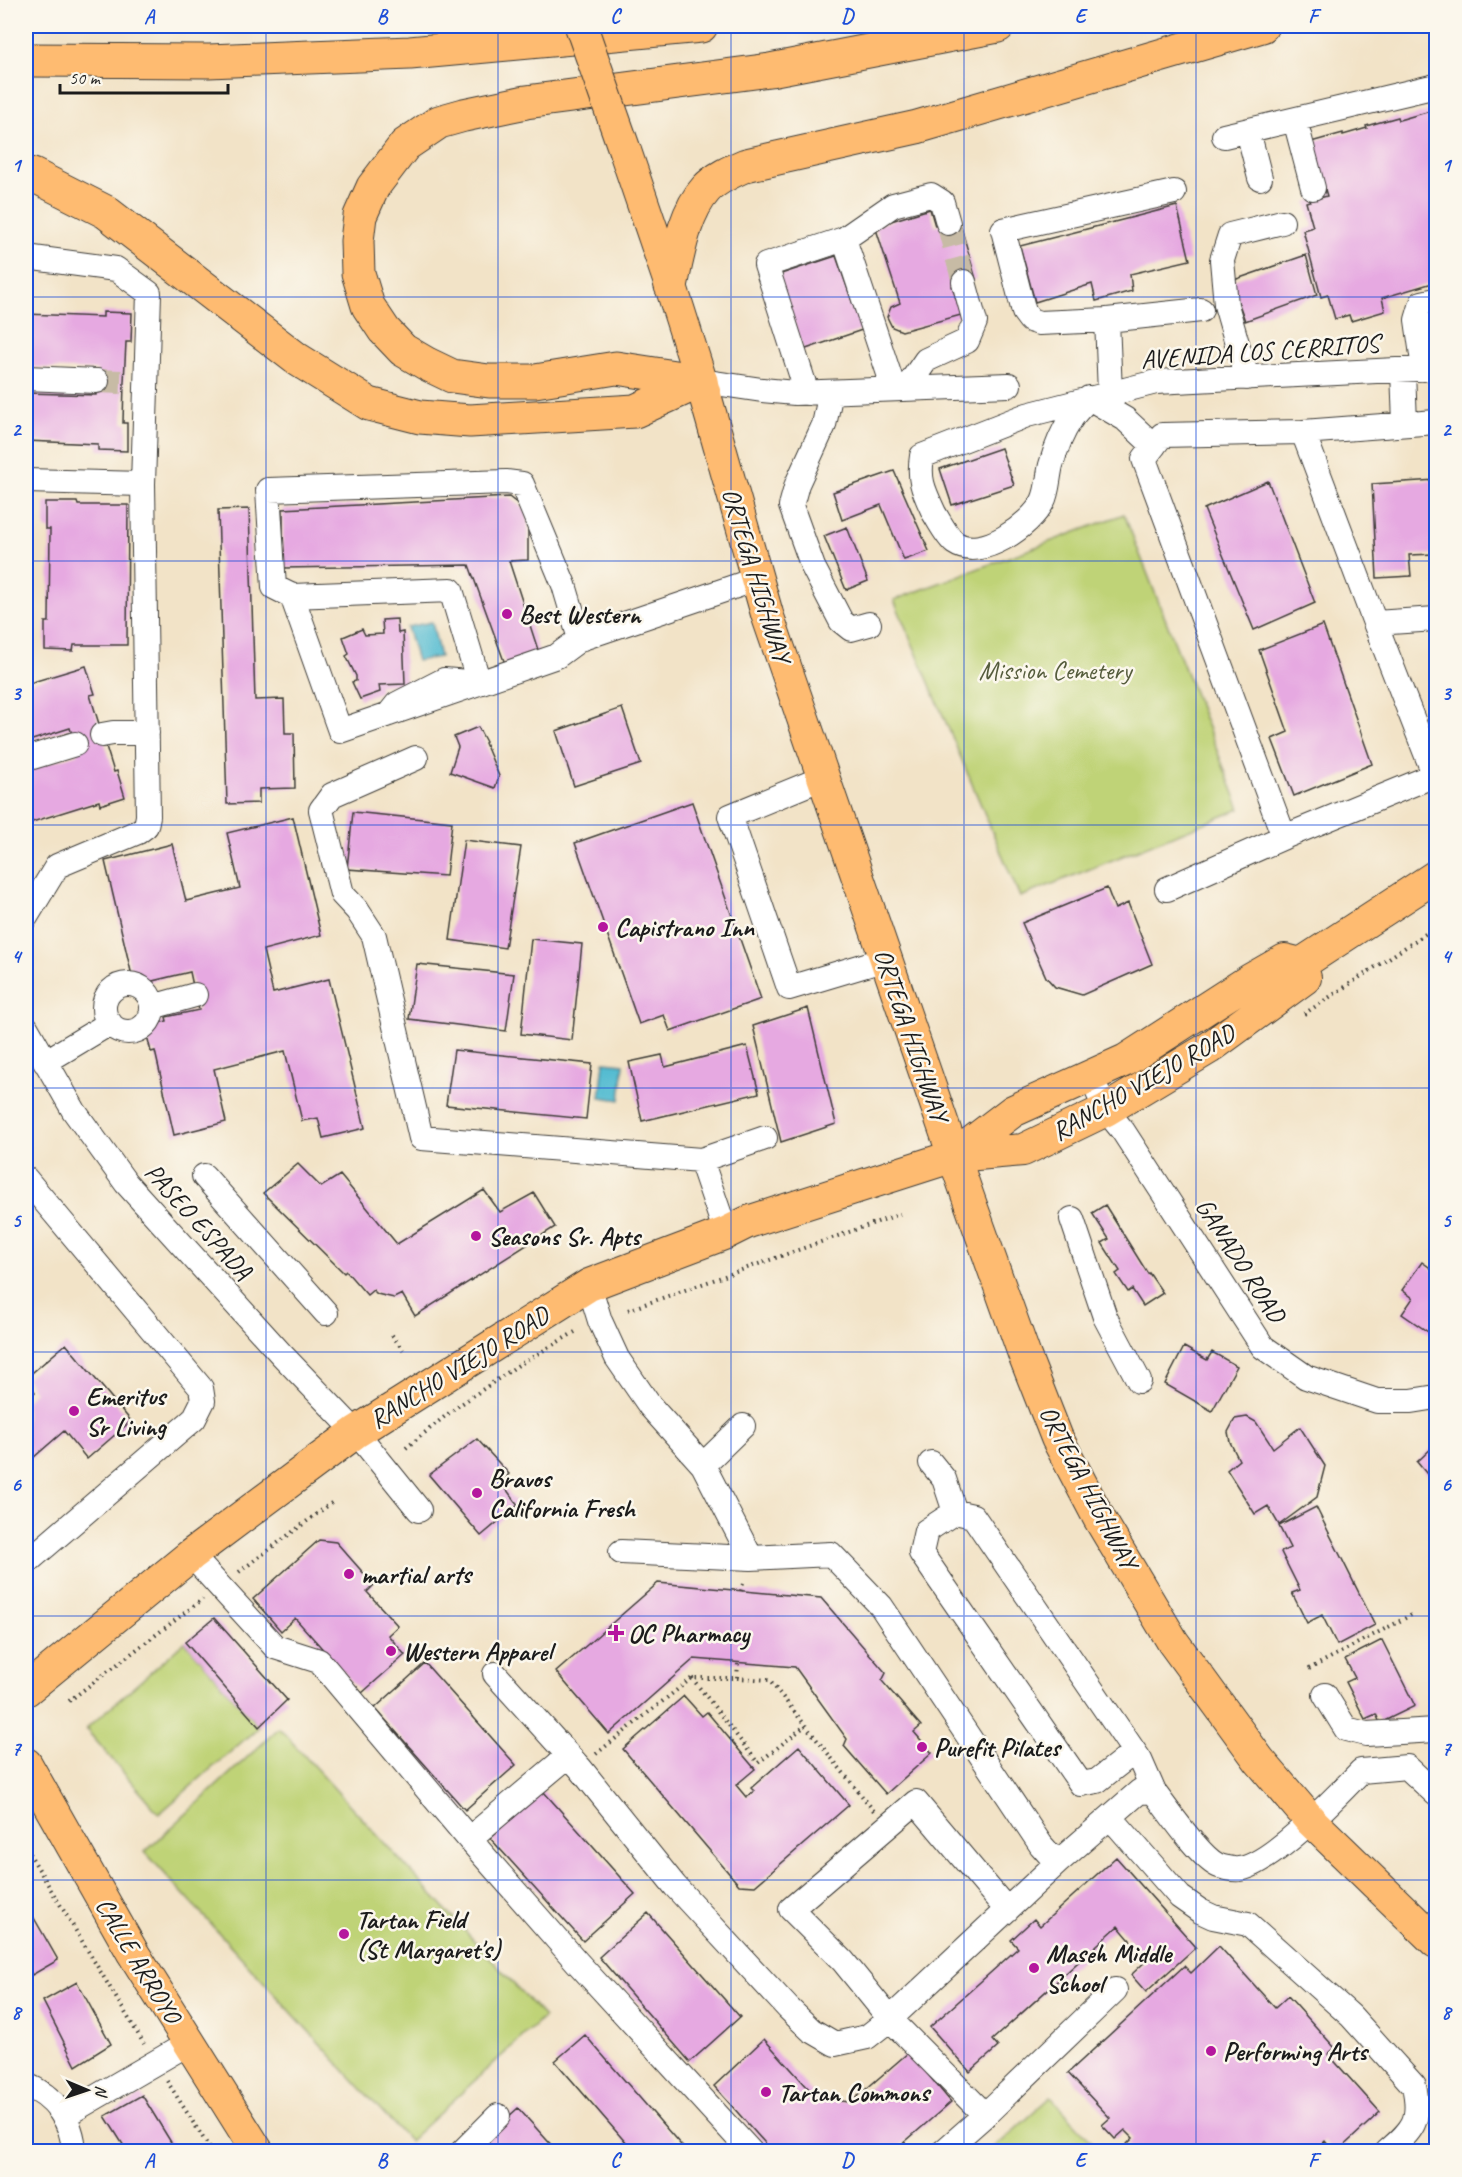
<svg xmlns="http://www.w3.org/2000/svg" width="1462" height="2177" viewBox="0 0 1462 2177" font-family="Caveat,sans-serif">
<rect width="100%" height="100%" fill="#fbf7ec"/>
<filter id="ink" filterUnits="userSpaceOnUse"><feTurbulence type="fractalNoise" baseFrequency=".0167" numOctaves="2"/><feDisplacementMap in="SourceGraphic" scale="12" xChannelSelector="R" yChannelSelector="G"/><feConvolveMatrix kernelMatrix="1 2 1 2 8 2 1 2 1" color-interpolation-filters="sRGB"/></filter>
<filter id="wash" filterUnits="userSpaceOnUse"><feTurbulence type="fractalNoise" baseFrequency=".008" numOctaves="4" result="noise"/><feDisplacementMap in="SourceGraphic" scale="24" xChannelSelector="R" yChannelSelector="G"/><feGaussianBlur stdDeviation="1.35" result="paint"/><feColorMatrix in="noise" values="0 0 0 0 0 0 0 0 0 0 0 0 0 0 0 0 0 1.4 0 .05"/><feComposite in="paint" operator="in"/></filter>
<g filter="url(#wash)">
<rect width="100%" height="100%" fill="#f2e3c7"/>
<path fill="#bfd377" stroke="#6e784a" stroke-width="1.5" d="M1124 514 1240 809 1020 897 894 600Z
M185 1642 259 1727 159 1814 86 1729Z
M279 1728 544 2017 409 2141 145 1852Z
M1051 2097 1100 2151H991Z"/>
<path fill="#54bcd1" stroke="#386c76" stroke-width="1.5" d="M432 622 440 657 417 661 407 627Z
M604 1062 624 1064 620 1100 600 1097Z"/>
<g id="blocks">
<path fill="#e6a9e1" d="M1436 106V282L1382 298 1385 311 1351 321 1349 315 1335 319 1328 295 1321 297 1303 230 1313 227 1306 202 1327 196 1311 142 1343 133V135L1367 128 1366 126 1398 117 1399 120 1434 110 1433 107Z
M1177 206 1190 260 1130 274 1132 291 1096 301 1092 284 1035 302 1020 246Z
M930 209 935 226 959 220 976 279 952 286 961 315 902 331 892 327 887 317 891 307 900 303 875 226Z
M1306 255 1317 295 1245 321 1231 281Z
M836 256 862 330 803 350 778 275Z
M103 312 132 313 131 342H126L124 382 123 423H127V451L98 450V444L26 441V393L96 395 97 370 26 367V314L103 317Z
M1001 448 1014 485 952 505 940 469Z
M894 471 929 551 904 560 881 505 842 520 833 492Z
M1436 480V554L1409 555 1411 576 1377 578 1372 484Z
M1268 481 1315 603 1254 630 1204 509Z
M509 497 528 512V560L509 561 541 659 508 672 469 565 283 568V509Z
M45 502H77L78 505H128L127 645H74L73 651 45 650V622H49L50 529H45Z
M249 509 255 700 284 699 285 733H294L295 788 259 789V803L227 804 218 510Z
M847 527 868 581 846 590 824 536Z
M397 619 398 633 403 632 405 684 379 685 380 692 360 699 352 682 356 681V676L346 656 349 654 343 637 362 629 365 635 383 634 382 620Z
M1323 625 1372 764 1294 796 1272 739 1288 732 1259 650Z
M86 666 95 694 90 695 114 772 117 771 125 797 100 805 99 801 26 824V770L78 754 70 728 26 742V684Z
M622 708 641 764 574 786 556 731Z
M478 727 486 742 485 743 499 776 495 788 450 772 458 747 454 737Z
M692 802 761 999 670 1031 664 1015 639 1024 575 843Z
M353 812 452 822 446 876 347 869Z
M293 817 321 935 263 950 273 993 329 979 365 1128 323 1138 318 1118 302 1121 285 1051 214 1069 226 1122 174 1135 155 1051 151 1052 146 1031 155 1029 154 1024 167 1021 166 1017 199 1010 193 986 190 972 144 983 143 978 133 980 105 861 172 844 186 901 240 888 227 833Z
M464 840 521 847 505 948 450 940Z
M1107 888 1115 909 1128 903 1152 964 1082 995 1055 987 1046 977 1022 923Z
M531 939 582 944 572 1040 521 1034Z
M417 964 514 974 506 1031 409 1019Z
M808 1008 836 1124 781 1142 753 1026Z
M747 1046 759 1093 642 1121 629 1062 662 1055 665 1067Z
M454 1050 592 1064 586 1119 446 1105Z
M298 1164 321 1187 340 1175 397 1244 484 1190 500 1212 534 1193 555 1227 415 1316 402 1294 394 1298 377 1294 373 1290 367 1295 346 1271 344 1273 263 1193Z
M1105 1205 1148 1274 1149 1273 1163 1293 1143 1306 1132 1289 1128 1292 1116 1274 1120 1271 1102 1243 1109 1239 1092 1213Z
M1422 1262 1436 1272V1325L1431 1334 1402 1314 1413 1298 1402 1290Z
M66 1344 131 1421 87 1459 64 1431 26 1464V1400L35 1392 26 1378Z
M1184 1347 1207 1360 1212 1352 1237 1366 1212 1411 1165 1384Z
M1247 1417 1256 1422 1273 1448 1300 1427 1325 1466 1317 1497 1279 1525 1268 1506 1255 1514 1227 1470 1239 1460 1230 1442 1228 1432 1235 1419Z
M477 1439 509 1474 501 1482 518 1505 481 1536 429 1475Z
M1436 1444V1485L1417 1462Z
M1316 1507 1375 1625 1337 1645 1322 1615 1307 1623 1292 1593 1300 1590 1281 1552 1290 1548 1279 1526Z
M319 1540 336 1542 374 1585 367 1592 398 1626 388 1635 405 1655 362 1693 295 1618 281 1631 253 1599Z
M658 1583 821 1598 886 1673 882 1681 921 1726 914 1732 932 1753 886 1794 844 1746 847 1739 795 1667 694 1659 609 1734 556 1672Z
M214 1618 287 1700 259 1727 185 1642Z
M1382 1640 1415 1706 1380 1723 1376 1714 1365 1719 1346 1682 1355 1678 1345 1659Z
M425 1663 516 1765 465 1810 375 1708Z
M684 1696 702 1716 707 1712 755 1769 736 1785 746 1797 754 1791 751 1788 799 1746 849 1805 755 1886 739 1885 623 1749Z
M543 1791 635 1894 583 1941 490 1838Z
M1116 1857 1196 1947 1146 1992 1131 1975 1147 1960 1118 1926 992 2040 998 2047 970 2072 930 2027 1018 1948 1011 1940 1034 1919 1040 1926Z
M26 1904 58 1960 32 1975 26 1965Z
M648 1913 740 2017 690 2062 599 1957Z
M1219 1946 1275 2008 1288 1996 1335 2048 1328 2054 1380 2112 1337 2152H1334L1325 2141 1314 2152H1134L1127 2144 1133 2138 1125 2130 1115 2139 1102 2125 1110 2118 1068 2073 1184 1966 1191 1973Z
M77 1982 111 2044 76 2066 43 2001Z
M585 2035 687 2152H634L555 2061Z
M764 2039 818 2099 851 2102 909 2052 951 2102 893 2152H773L714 2086Z
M142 2095 177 2152H137L134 2147 127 2151 105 2116Z
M518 2108 555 2149 552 2152H470Z"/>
</g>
</g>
<g filter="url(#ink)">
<use href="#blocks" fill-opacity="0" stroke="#3c3a36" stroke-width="1.5"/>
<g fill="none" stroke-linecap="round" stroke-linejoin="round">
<path stroke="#c7bba5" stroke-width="24" stroke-dasharray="24 12" stroke-linecap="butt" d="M948 223 964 282
M97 381 124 382"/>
<defs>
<path id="minor" d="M1295 120 1313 188
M1248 131 1260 178
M1224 136 1436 86
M844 239 893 205 931 195 942 202 948 223
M26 257 116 269 149 293 143 484 148 816 146 826 138 832 57 866 26 917
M1107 320 1201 310
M1424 369 1417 320 1422 303 1436 300
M1403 370 1405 424
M26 378 97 381
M1247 378 1226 305 1222 260 1230 235 1282 222
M701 381 762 390 795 393 1009 385
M906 389 926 360 967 341 975 322 964 282
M831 392 824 425 797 484 791 506 813 567 841 621 851 629 869 624
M807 393 766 265 844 239 894 389
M1110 393 1107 320 1039 323 1030 320 1024 312 1003 230 1174 192
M1089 398C1083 405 1076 411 1071 419 1063 431 1055 451 1051 465 1048 477 1048 491 1043 501 1031 525 981 561 955 543 947 537 939 521 934 513 924 491 918 481 922 456L1027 415 1156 382 1436 368
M1089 398 1125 419 1154 446
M1303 432 1436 422
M26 481 143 484
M292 596 274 587 268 490 506 482 522 484 564 585 580 639
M1375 623 1436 619
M389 714 397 704 444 680 479 683 451 590 292 596 340 731 557 656 580 639 757 579
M102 735 113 733H147
M416 758 332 795 321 810 342 894 357 910 374 936 421 1138 701 1160 765 1138
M26 759 75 744
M825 777 730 816 789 988 886 959
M1284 837 1144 459 1162 435 1303 432 1375 623 1436 779
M1167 889 1284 837 1435 775
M104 1008a24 24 0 1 1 48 0a24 24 0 1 1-48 0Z
M152 1007 195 995
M26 1027 74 1111 126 1183 282 1355 356 1432 419 1510
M45 1062 110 1023
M1091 1077 1106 1110 1123 1131 1263 1347 1306 1377 1377 1401H1411L1436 1397
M701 1160 726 1233
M204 1176 326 1313
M26 1179 201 1388 203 1401 194 1419 26 1563
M1072 1219 1105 1317 1139 1381
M589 1285 600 1321 617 1358 650 1406 703 1465 751 1558 831 1554 881 1606 1041 1845 1057 1863
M931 1463 944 1479 955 1512
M703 1465 743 1426
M621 1552 751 1558
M191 1555 275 1647 319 1661 469 1839 577 1962 751 2152
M495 1674 580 1768 675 1886 788 2008 811 2030 835 2044 867 2037 890 2019 1057 1863 1140 1791 1154 1792C1167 1809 1199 1856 1217 1865 1221 1867 1235 1870 1239 1869 1271 1865 1338 1795 1361 1771L1407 1767 1436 1794
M1325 1695 1346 1729 1366 1734 1436 1730
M1134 1752 1097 1781 1081 1784 921 1553 926 1531 955 1512 973 1516 1140 1760 1154 1792
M1109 1818 1119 1827 1180 1897 1200 1911 1213 1917 1248 1924 1351 2016 1414 2086C1422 2122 1412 2130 1387 2152
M469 1839 568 1756
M26 2085C54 2096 73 2121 74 2152
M65 2115 189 2043
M985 2115 890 2019 843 1961 791 1909 916 1802 1007 1910
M462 2152 498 2116
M943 2152 985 2115 1115 1990"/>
<path id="major" d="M625 151 671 286 701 381 767 614 968 1197 1024 1354 1057 1438 1099 1518 1173 1642 1259 1760 1311 1821 1436 1942
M954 1156 1013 1111 1126 1060 1250 980 1285 960 1301 964 1436 876
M26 1690 191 1555 356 1432 589 1285 726 1233 748 1222 954 1156 1023 1150 1106 1110 1209 1048 1305 978 1301 964
M26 1764 133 1953 258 2152"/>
<path id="highway" d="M26 60 209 61 410 53 701 26
M26 173 33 175 106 212 297 359 369 404 420 417 470 421 635 411 701 381
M671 286C678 255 684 213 706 189 716 178 732 171 746 165L917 127 1262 26
M701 381 616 368 535 381H489L452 376 427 364 403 350 384 330 368 306 358 273 357 241 360 216 373 187 405 145 439 122 464 115 526 102 770 70 998 26"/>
</defs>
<use href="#minor" stroke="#3c3a36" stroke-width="26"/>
<use href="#major" stroke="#3c3a36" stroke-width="34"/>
<use href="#highway" stroke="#3c3a36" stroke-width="35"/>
<path stroke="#3c3a36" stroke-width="4" stroke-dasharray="1.5 4.5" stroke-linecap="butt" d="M1304 1014 1436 927
M628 1310 900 1214
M392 1335 403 1350
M406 1448 454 1409 517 1366 575 1332
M239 1572 334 1501
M741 1591 744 1580
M1309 1669 1413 1614
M692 1678 758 1763 805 1726
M737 1678 769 1680 874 1811
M69 1701 203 1599
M596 1754 692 1678H737L738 1663
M26 1848 144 2044
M167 2081 212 2152"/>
<use href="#minor" stroke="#fff" stroke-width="24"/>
<use href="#major" stroke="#febb71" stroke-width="32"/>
<use href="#highway" stroke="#febb71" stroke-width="33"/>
<defs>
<path id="major-bridge" d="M581 26 625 151"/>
</defs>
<use href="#major-bridge" stroke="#3c3a36" stroke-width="34" stroke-linecap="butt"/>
<use href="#major-bridge" stroke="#febb71" stroke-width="32"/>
</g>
</g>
<path fill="none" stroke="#1d4ed8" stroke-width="1.5" stroke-opacity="0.55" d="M266 26V2152M498 26V2152M731 26V2152M964 26V2152M1196 26V2152M26 297H1436M26 561H1436M26 825H1436M26 1088H1436M26 1352H1436M26 1616H1436M26 1880H1436"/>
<g fill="#b5179e" stroke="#fbf7ec" stroke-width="2">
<circle cx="507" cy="614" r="6"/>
<circle cx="603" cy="927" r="6"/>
<circle cx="476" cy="1236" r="6"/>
<circle cx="74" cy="1411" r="6"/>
<circle cx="477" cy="1493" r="6"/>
<circle cx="349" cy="1574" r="6"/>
<path d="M613 1624h6v6h6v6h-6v6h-6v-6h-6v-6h6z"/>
<circle cx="391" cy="1651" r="6"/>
<circle cx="922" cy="1747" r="6"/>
<circle cx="344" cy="1934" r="6"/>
<circle cx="1034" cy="1968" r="6"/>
<circle cx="1211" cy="2051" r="6"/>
<circle cx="766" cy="2092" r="6"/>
</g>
<g text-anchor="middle" stroke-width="5" stroke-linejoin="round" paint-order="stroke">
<g font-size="26" fill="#1c1c1c" stroke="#fbf7ec">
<text transform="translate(1260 351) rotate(-4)" y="9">AVENIDA LOS CERRITOS</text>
<text transform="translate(757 575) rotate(73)" y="9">ORTEGA HIGHWAY</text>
<text transform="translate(912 1035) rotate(71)" y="9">ORTEGA HIGHWAY</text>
<text transform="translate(1143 1082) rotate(-30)" y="9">RANCHO VIEJO ROAD</text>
<text transform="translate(199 1221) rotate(48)" y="9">PASEO ESPADA</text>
<text transform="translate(1241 1260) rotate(57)" y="9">GANADO ROAD</text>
<text transform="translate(459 1367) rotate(-32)" y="9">RANCHO VIEJO ROAD</text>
<text transform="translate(1089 1487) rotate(62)" y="9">ORTEGA HIGHWAY</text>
<text transform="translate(139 1960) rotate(59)" y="9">CALLE ARROYO</text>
</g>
<g font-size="26" font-weight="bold" fill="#1c1c1c" stroke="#fbf7ec" text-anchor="start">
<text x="519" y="623">Best Western</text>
<text x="615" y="936">Capistrano Inn</text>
<text x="488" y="1245">Seasons Sr. Apts</text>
<text x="86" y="1405">Emeritus<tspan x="86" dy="30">Sr Living</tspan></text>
<text x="489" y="1487">Bravos<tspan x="489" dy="30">California Fresh</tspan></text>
<text x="361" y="1583">martial arts</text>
<text x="628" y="1642">OC Pharmacy</text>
<text x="403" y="1660">Western Apparel</text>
<text x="934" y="1756">Purefit Pilates</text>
<text x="356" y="1928">Tartan Field<tspan x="356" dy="30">(St Margaret's)</tspan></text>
<text x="1046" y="1962">Maseh Middle<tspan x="1046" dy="30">School</tspan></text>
<text x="1223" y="2060">Performing Arts</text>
<text x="778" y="2101">Tartan Commons</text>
</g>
<g font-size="26" fill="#555c3c" stroke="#fbf7ec">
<text x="1055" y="679">Mission Cemetery</text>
</g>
</g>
<rect width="1462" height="2177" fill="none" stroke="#fbf7ec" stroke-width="66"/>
<g transform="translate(87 2090) rotate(92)" stroke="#fbf7ec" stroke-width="4.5" paint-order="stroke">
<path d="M0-4.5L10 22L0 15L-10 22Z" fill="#1c1c1c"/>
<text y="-9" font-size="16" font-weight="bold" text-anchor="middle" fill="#1c1c1c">N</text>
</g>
<path d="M60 84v9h168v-9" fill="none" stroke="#1c1c1c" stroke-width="3"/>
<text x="69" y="84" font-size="18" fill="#1c1c1c" stroke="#fbf7ec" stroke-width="4.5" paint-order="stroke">50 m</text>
<rect x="33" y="33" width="1396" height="2111" fill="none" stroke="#1d4ed8" stroke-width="2"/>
<g font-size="20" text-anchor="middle" font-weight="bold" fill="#1d4ed8">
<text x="149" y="23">A</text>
<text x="382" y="23">B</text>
<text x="615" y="23">C</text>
<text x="847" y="23">D</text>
<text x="1080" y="23">E</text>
<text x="1313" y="23">F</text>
<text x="16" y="172">1</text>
<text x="1446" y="172">1</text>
<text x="16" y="436">2</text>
<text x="1446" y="436">2</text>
<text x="16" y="700">3</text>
<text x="1446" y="700">3</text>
<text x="16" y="963">4</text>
<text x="1446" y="963">4</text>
<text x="16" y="1227">5</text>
<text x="1446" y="1227">5</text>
<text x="16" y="1491">6</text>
<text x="1446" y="1491">6</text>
<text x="16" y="1755">7</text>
<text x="1446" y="1755">7</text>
<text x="16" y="2019">8</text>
<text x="1446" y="2019">8</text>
<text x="149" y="2167">A</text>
<text x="382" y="2167">B</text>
<text x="615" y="2167">C</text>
<text x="847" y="2167">D</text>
<text x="1080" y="2167">E</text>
<text x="1313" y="2167">F</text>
</g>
</svg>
